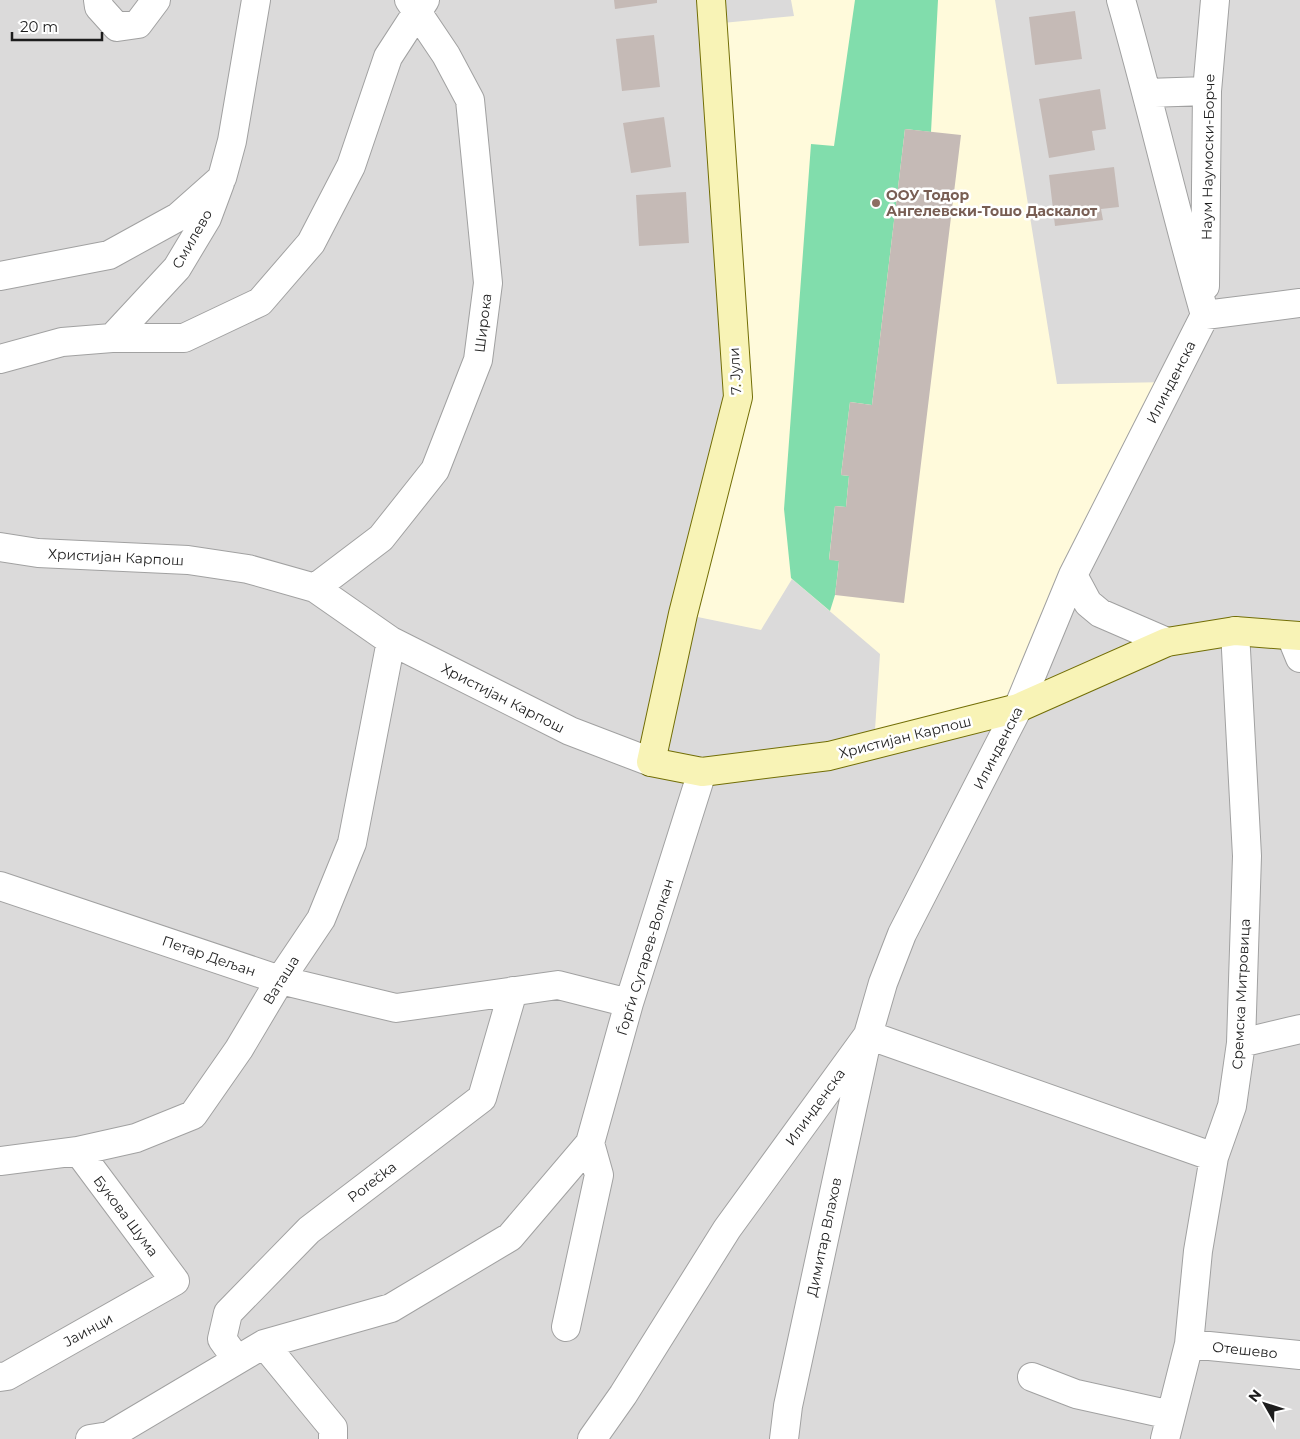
<svg xmlns="http://www.w3.org/2000/svg" width="1300" height="1439" viewBox="0 0 1300 1439" font-family="Montserrat,sans-serif">
<rect width="100%" height="100%" fill="#eee9e3"/>
<path fill="#dbdada" d="M0 0H1300V1439H0Z"/>
<path fill="#fffadb" d="M791 0H995L1057 384 1171 382 1018 708 874 745 880 654 792 579 761 630 683 614 738 397 712 24 794 16Z"/>
<path fill="#81ddac" d="M855 0H938L931 132 905 129 872 405 850 402 841 475 849 476 846 507 835 506 829 559 839 561 835 595 830 611 791 578 784 509 811 144 834 146Z"/>
<path fill="#c5bab6" d="M614 0H657V3L615 9Z
M1075 11 1082 59 1035 65 1029 17Z
M654 35 660 87 622 91 616 39Z
M1100 89 1106 129 1092 131 1095 150 1049 158 1039 99Z
M664 117 671 167 631 173 623 123Z
M905 129 961 135 904 603 835 595 839 561 829 560 835 506 846 507 849 476 841 475 850 402 872 405Z
M1114 167 1119 207 1101 209 1103 220 1055 226 1049 175Z
M686 192 689 243 639 246 636 195Z"/>
<g fill="none" stroke-linecap="round" stroke-linejoin="round">
<defs>
<path id="street" d="M98 0 99 7 117 27 138 24 156 0
M1147 93 1207 91
M0 276 109 255 178 217 222 178 232 141 256 0
M1205 286 1207 91 1215 0
M1205 315 1300 303
M112 338 177 268 207 218 220 183
M0 359 62 342 112 338H184L260 302 311 243 351 166 388 57 425 0
M0 547 38 553 188 560 248 569 315 588 391 641 570 731 651 762
M1073 575 1088 603 1100 613 1167 642
M315 588 381 538 435 470 478 360 488 283 470 100 446 55 409 0
M1291 636 1300 658
M0 886 280 980 396 1008 558 985 629 1003
M1241 1043 1300 1029
M0 1161 78 1151 136 1138 193 1115 239 1049 280 980 321 919 352 843 391 641
M566 1327 599 1175 590 1143
M264 1344 333 1428V1439
M1189 1344 1300 1355
M237 1360 222 1339 228 1313 309 1230 482 1098 513 991
M0 1377 7 1376 175 1281 78 1151
M1032 1377 1076 1394 1171 1415
M90 1439 109 1436 264 1344 391 1308 510 1237 590 1143 629 1003 702 772
M592 1439 623 1395 727 1229 868 1035 883 983 902 934 1018 708 1073 575 1205 315C1175 211 1151 105 1121 0
M784 1439 788 1406 868 1035 1214 1157
M1165 1439 1189 1344 1198 1251 1214 1157 1232 1106 1241 1043 1247 856 1235 631"/>
<path id="secondary" d="M711 0 738 397 683 614 651 762 702 772 829 756 1018 708 1167 642 1235 631 1300 636"/>
</defs>
<use href="#street" stroke="#a1a1a1" stroke-width="30"/>
<use href="#secondary" stroke="#726e06" stroke-width="30"/>
<use href="#street" stroke="#fff" stroke-width="28"/>
<use href="#secondary" stroke="#f8f3b6" stroke-width="28"/>
</g>
<circle fill="#8d6e63" stroke="#fff" stroke-width="2" cx="876" cy="203" r="5"/>
<g text-anchor="middle" stroke-width="5" stroke-linejoin="round" paint-order="stroke">
<g font-size="14" fill="#1d1d1d" stroke="#fff">
<text transform="translate(1208 157) rotate(-89)" y="5">Наум Наумоски-Борче</text>
<text transform="translate(192 239) rotate(-60)" y="5">Смилево</text>
<text transform="translate(483 323) rotate(-83)" y="5">Широка</text>
<text transform="translate(735 371) rotate(-93)" y="5">7. Јули</text>
<text transform="translate(1171 382) rotate(-63)" y="5">Илинденска</text>
<text transform="translate(116 557) rotate(3)" y="5">Христијан Карпош</text>
<text transform="translate(503 698) rotate(27)" y="5">Христијан Карпош</text>
<text transform="translate(905 737) rotate(-14)" y="5">Христијан Карпош</text>
<text transform="translate(998 748) rotate(-63)" y="5">Илинденска</text>
<text transform="translate(209 956) rotate(19)" y="5">Петар Дељан</text>
<text transform="translate(645 957) rotate(-73)" y="5">Ѓорѓи Сугарев-Волкан</text>
<text transform="translate(281 980) rotate(-58)" y="5">Ваташа</text>
<text transform="translate(1241 994) rotate(-87)" y="5">Сремска Митровица</text>
<text transform="translate(815 1107) rotate(-54)" y="5">Илинденска</text>
<text transform="translate(372 1182) rotate(-37)" y="5">Porečka</text>
<text transform="translate(126 1216) rotate(53)" y="5">Букова Шума</text>
<text transform="translate(824 1237) rotate(-78)" y="5">Димитар Влахов</text>
<text transform="translate(88 1330) rotate(-29)" y="5">Јаинци</text>
<text transform="translate(1245 1350) rotate(6)" y="5">Отешево</text>
</g>
<g font-size="14" font-weight="bold" fill="#785e54" stroke="#fff" text-anchor="start">
<text x="886" y="200">ООУ Тодор<tspan x="886" dy="16">Ангелевски-Тошо Даскалот</tspan></text>
</g>
</g>
<g transform="translate(1265 1404) rotate(309)" stroke="#ffffff" stroke-width="4" paint-order="stroke">
<path d="M0-4L9 19L0 12L-9 19Z" fill="#1d1d1d"/>
<text y="-8" font-size="14" font-weight="bold" text-anchor="middle" fill="#1d1d1d">N</text>
</g>
<path d="M12 32v8h90v-8" fill="none" stroke="#1d1d1d" stroke-width="2.5"/>
<text x="20" y="32" font-size="15" fill="#1d1d1d" stroke="#ffffff" stroke-width="4" paint-order="stroke">20 m</text>
</svg>
